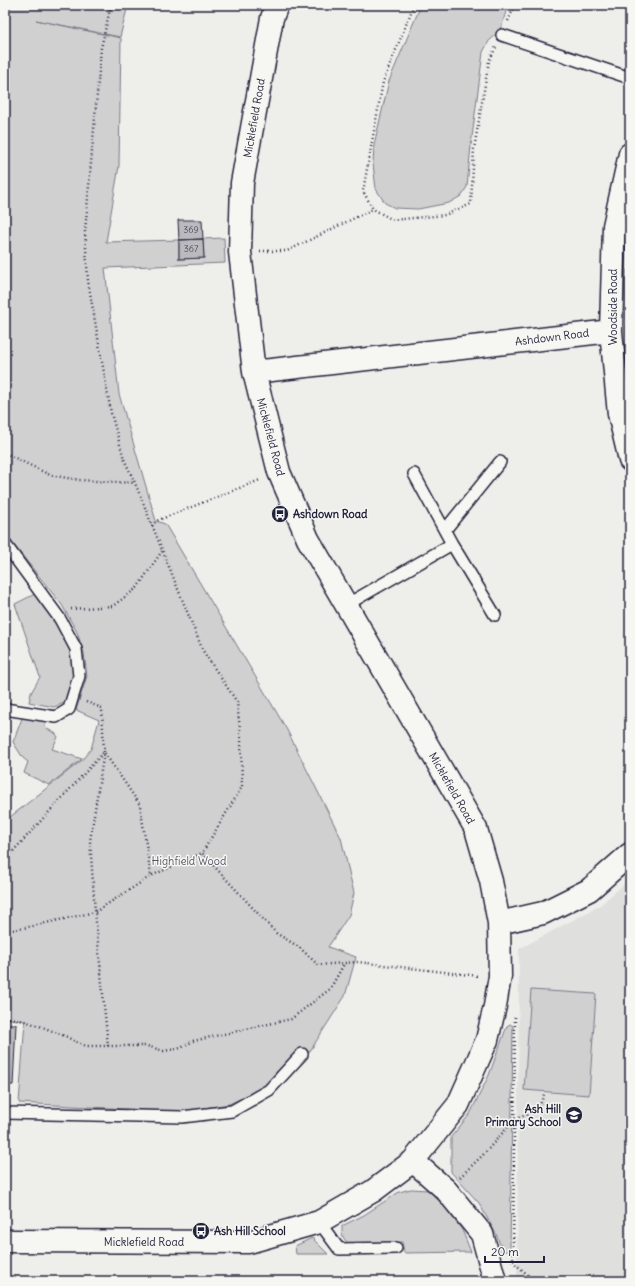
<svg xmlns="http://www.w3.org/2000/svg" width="635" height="1286" viewBox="0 0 635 1286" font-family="Delius,sans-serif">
<rect width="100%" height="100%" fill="#eeeeeb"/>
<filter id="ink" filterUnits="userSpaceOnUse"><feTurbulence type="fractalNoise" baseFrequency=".025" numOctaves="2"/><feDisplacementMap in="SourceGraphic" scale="8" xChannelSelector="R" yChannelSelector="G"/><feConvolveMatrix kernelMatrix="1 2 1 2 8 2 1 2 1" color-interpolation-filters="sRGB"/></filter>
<g filter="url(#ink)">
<path fill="#dfdfde" d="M630 879V1281H517L519 949 599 906Z"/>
<path fill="#d0d0d1" stroke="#797986" d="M5 5H128L120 37 36 20 121 38 119 166 106 242 179 240V259L204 258 203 239 224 238 225 263 105 268 119 394 156 521 165 524 287 730 341 838 354 893 349 915 328 947 356 957 345 996 310 1051 265 1088 229 1104 181 1112 19 1103 25 1021 5 1018V821L81 761 91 749 99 720 76 710 87 676 84 653 77 632 62 605 5 534Z
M421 5H508L502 25 497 34 489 41 483 52 471 145 467 187 461 196 449 203 418 209 395 208 385 203 376 189 373 164 374 145 389 81Z
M629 269H630V358L627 331V270Z
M41 591 71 648 75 669 68 697 64 703 54 707 29 702 31 693 40 677 15 604Z
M23 716 46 719 45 728 55 733 58 737 52 749 82 759 49 785 24 773 28 762 23 758 13 742Z
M531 990 596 994 589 1095 524 1090Z
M510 1024 513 1026 510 1250 503 1252 496 1234 479 1203 451 1172V1137L470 1114 489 1075 507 1026Z
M411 1189 428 1190 444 1206 462 1230 471 1252 404 1253 402 1242 348 1243C342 1238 342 1234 342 1226L364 1215 399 1192Z
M312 1238 328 1254H296L295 1246Z"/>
<path fill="#bbbbbf" stroke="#22223b" d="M178 220H202L203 239 179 240Z
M203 239 204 258 179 259V240Z
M5 1024H16L13 1085H5Z"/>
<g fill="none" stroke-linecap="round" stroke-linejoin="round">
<defs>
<path id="service" d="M502 35 630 78
M414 474 452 544 495 615
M445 530 500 462
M5 544 60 619 76 649 79 676 69 709 56 717 5 709
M346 605 452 544
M5 1113 182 1117 232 1111 269 1090 302 1054
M319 1222 339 1249 396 1248"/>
<path id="minor" d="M630 154 614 226 611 331 619 414 630 460
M254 372 611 331
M499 923 543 913 589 890 630 854
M413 1161 446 1190 482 1234 495 1281
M5 1241 249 1242 319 1222 373 1191 413 1161 458 1105 487 1040 495 1006 500 976 499 923 491 881 476 829 308 539 279 472 254 372 240 252 242 183 272 18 277 5"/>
</defs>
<use href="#service" stroke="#22223b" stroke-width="14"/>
<use href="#minor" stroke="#22223b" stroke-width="25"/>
<path stroke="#22223b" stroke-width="2.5" stroke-dasharray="1 3" stroke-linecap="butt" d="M111 5 101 48 85 232 88 281 111 413 124 459 135 483 203 651 237 702 241 739 242 787 202 853 276 933 299 947 318 965 358 962 479 976
M414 5 383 82 363 191 373 209 393 220 445 215 471 204 474 149 489 61 496 47
M508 21 515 5
M260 251H287L373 209
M5 453 50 475 79 480 135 483
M152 526 156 521 260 480
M71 609 113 606 137 588 162 551
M86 702 102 708 104 752 90 841 95 912 108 1046
M5 860 104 752 140 805 151 876
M5 931 19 929 95 912 151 876 202 853
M515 1017 513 1262 535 1281
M5 1018C21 1018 45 1028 60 1034 69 1037 76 1043 86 1046H147L164 1051 181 1048 193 1041 291 1019 330 989 344 964
M460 1177 482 1156 514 1120 538 1110 545 1092"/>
<use href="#service" stroke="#f6f6f2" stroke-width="11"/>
<use href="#minor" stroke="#f6f6f2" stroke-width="22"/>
</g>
</g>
<defs>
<symbol id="bus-disc" viewBox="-11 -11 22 22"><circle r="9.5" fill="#22223b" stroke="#f6f6f2"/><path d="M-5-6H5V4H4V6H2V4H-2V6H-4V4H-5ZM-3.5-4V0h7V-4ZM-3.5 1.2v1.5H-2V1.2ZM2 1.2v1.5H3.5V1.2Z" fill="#fff"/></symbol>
<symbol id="school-disc" viewBox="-11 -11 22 22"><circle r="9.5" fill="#22223b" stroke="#f6f6f2"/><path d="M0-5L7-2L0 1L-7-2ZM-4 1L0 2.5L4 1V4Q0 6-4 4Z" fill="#fff"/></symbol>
</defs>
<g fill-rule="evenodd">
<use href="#bus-disc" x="270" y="504" width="20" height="20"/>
<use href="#school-disc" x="564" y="1105" width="20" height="20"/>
<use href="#bus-disc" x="191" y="1221" width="20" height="20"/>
</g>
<g text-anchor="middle" stroke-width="3" stroke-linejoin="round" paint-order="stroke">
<g font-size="9" fill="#48485c">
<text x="191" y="233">369</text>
<text x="191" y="252">367</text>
</g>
<g font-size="11" fill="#22223b" stroke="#f6f6f2">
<text transform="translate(254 118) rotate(-80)" y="4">Micklefield Road</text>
<text transform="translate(613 307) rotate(-90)" y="4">Woodside Road</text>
<text transform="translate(552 337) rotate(-7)" y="4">Ashdown Road</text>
<text transform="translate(271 437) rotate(75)" y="4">Micklefield Road</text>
<text transform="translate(452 788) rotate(60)" y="4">Micklefield Road</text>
<text x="144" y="1246">Micklefield Road</text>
</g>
<g font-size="11" font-weight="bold" fill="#22223b" stroke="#f6f6f2" text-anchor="start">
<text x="293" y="518">Ashdown Road</text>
<text x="561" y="1113" text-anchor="end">Ash Hill<tspan x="561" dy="13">Primary School</tspan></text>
<text x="214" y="1235">Ash Hill School</text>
</g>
<g font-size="11" fill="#565668" stroke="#f6f6f2">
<text x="189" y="865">Highfield Wood</text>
</g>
</g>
<rect width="635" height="1286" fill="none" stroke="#f6f6f2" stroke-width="20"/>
<rect x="10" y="10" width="615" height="1266" fill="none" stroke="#22223b" stroke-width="1.5" filter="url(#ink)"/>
<path d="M485 1256v6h59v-6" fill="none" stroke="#22223b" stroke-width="2"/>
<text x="491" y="1256" font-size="12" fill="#22223b" stroke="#f6f6f2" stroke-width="3" paint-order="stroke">20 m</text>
</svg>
